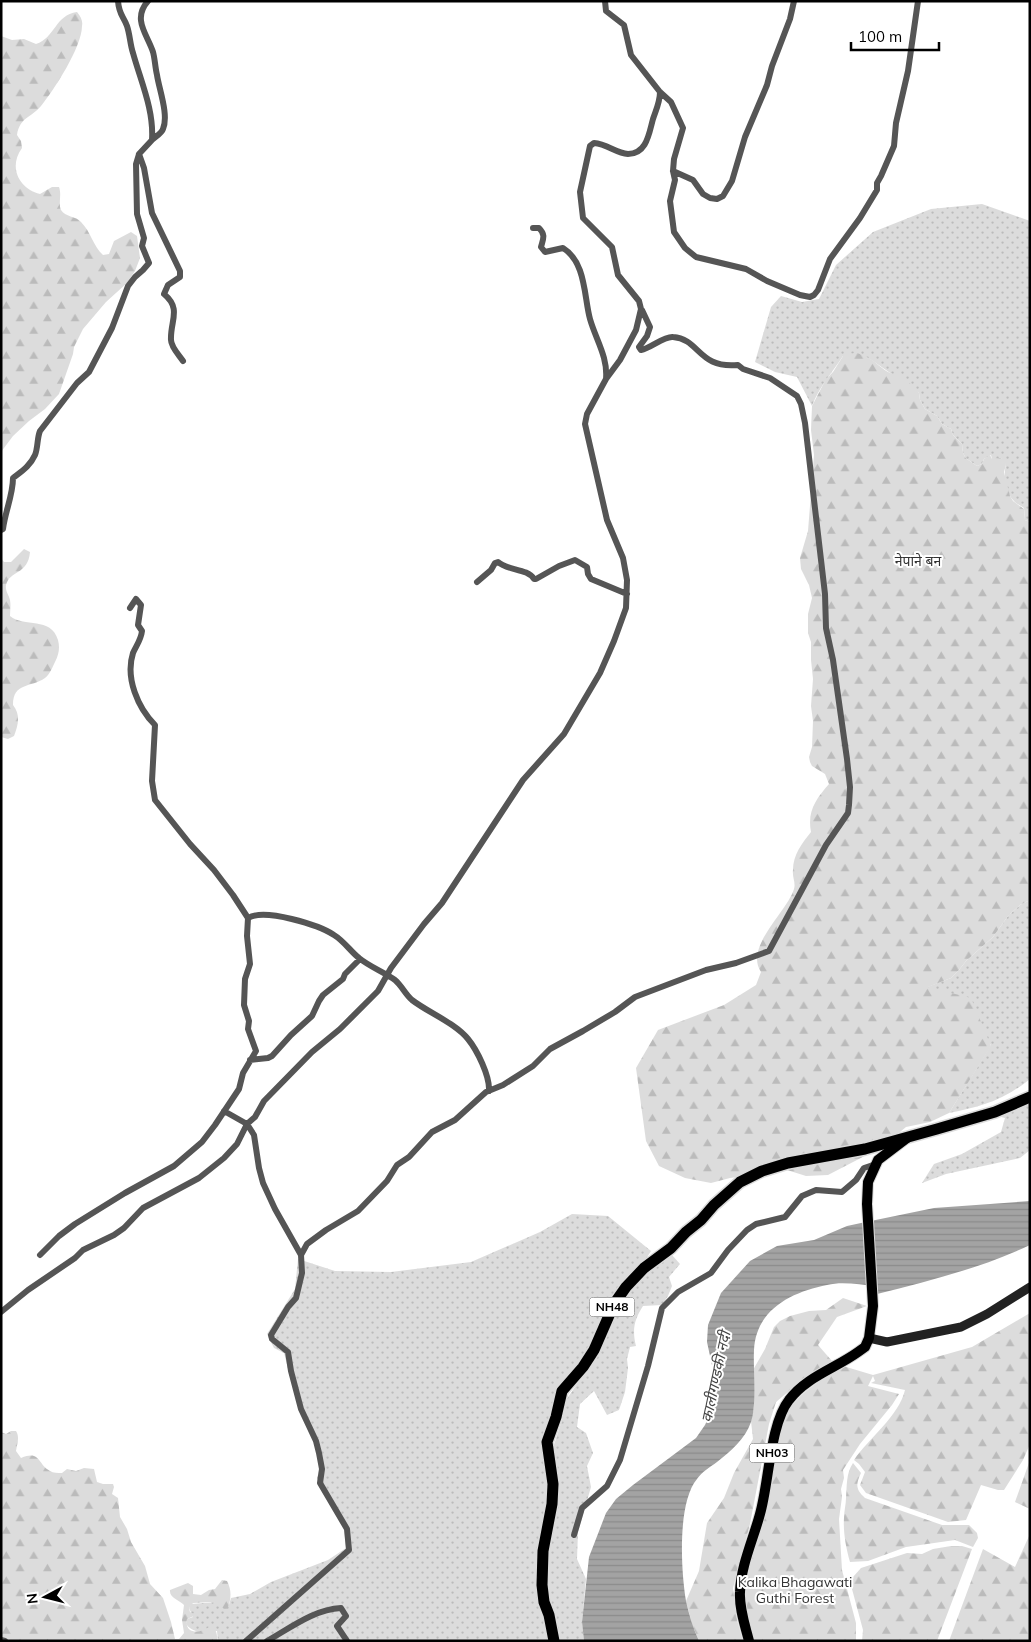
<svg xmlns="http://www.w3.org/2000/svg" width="1031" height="1642" viewBox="0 0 1031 1642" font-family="Mulish,'Noto Sans Devanagari',sans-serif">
<defs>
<pattern id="grass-dots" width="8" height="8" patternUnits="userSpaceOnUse" patternTransform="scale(1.25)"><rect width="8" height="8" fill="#dcdcdc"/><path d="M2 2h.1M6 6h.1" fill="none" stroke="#bbb" stroke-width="1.8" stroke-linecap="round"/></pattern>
<pattern id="forest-firs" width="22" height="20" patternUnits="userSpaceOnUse" patternTransform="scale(1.25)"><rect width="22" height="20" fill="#dcdcdc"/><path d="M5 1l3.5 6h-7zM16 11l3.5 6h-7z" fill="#bbb"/></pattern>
<pattern id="water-rules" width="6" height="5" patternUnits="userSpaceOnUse" patternTransform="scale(1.25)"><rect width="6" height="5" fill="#a3a3a3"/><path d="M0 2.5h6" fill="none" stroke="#8b8b8b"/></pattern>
</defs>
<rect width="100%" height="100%" fill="#fff"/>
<path fill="url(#grass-dots)" d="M982 204 1030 221V522L1025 520 1024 508C1021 506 1016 504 1014 501 1006 494 1003 474 1006 465L1001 458 992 459 991 455 984 459 982 464 977 466C966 458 963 459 962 444L953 435 951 429 942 424 937 416 925 409 920 400 919 393 870 359 843 356C832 373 819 387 812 406L797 377 775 372 755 362 771 307 781 296 802 302 819 299 836 265 873 232 931 209Z
M1030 900V1079C1004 1100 981 1107 949 1113L991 1045 927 987 951 978 959 970 966 961 993 937 1008 916 1020 905Z
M1030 1102V1150L1020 1158 946 1174 922 1183 934 1164 962 1154 1001 1132 1005 1118 994 1115 1017 1109Z
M572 1214 608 1216 651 1251 589 1351 550 1420V1481L539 1546 550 1641H218L217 1631C204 1631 195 1635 186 1624L187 1619 193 1617 189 1608 191 1604 216 1602 223 1607 228 1608 231 1598 250 1594 271 1582 328 1560 346 1548 344 1528 320 1488 317 1478 320 1467 315 1443 294 1392 284 1353 274 1348 267 1334 295 1289 298 1259 335 1271 391 1272 471 1262 540 1232Z
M672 1255 680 1264 669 1277 672 1286 668 1296 662 1305 643 1306C634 1320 632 1330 636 1346L630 1347 627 1359 628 1368 625 1392 619 1410 607 1415 594 1391 580 1404 577 1427 586 1433 593 1453 587 1466 591 1487 578 1532 577 1559 586 1579 582 1622 584 1641H558L547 1590 552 1451 562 1420 566 1400 595 1358 613 1319 630 1288 660 1263Z"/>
<path fill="url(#forest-firs)" d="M77 12C81 17 83 21 82 26 82 47 54 90 41 106 31 118 20 117 17 135L21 141 22 148C8 167 19 189 40 194L52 187H59C62 195 58 203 61 210 65 217 76 216 81 222 91 232 93 246 103 255L109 254 114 241 131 232 137 236 140 258 135 271 127 283 106 302 83 329 74 347 73 354 59 394 45 409 29 421 13 436 1 452V36L12 40 24 39 36 44C55 38 55 15 77 12Z
M857 353C862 355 868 357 872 360 882 367 888 376 901 374L919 393 920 400 925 409 937 416 942 424 951 429 953 435 962 444C963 459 966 458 977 466L982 464 984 459 990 455 992 459 1001 458 1005 460 1006 465 1004 472 1010 496 1013 501 1024 509 1025 520 1030 522V900L1020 905 1008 916 993 937 966 961 959 970 951 978 928 987 971 998 991 1046 949 1113 930 1122 906 1127 882 1147 828 1175 806 1176 787 1170 730 1178 711 1183 685 1178 659 1166 646 1141 636 1068 658 1030 724 1005 756 985 761 972C744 947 787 912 794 889 796 883 792 877 793 870 793 855 802 843 811 832 807 811 816 799 829 784L825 774 812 766 810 762 809 757 812 747 813 721 811 706 813 679 811 660V642L808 633V614L812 598 809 585 801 569 800 558 808 531 814 455 811 430 812 406 826 379 833 372 843 356 847 354Z
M24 549 30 552C28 575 10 570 6 585 5 591 9 595 10 600 11 606 10 611 10 616 24 628 51 616 58 640 60 648 59 654 55 662 52 668 50 674 45 678 31 688 13 682 13 705 21 715 18 725 14 736L8 739 1 737V558L4 562H11Z
M843 1298 867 1306 837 1317 818 1345 832 1361 807 1376 776 1402 769 1424 750 1524 733 1588 737 1620 743 1641H699L692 1624 686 1601 699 1571 707 1523 724 1498 734 1473 753 1439 751 1421 754 1408 753 1370 765 1349 774 1327 780 1321 790 1316 809 1311 826 1310Z
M1030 1313V1444L1023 1460 1004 1490H998L981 1485 966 1520 948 1522 866 1493 860 1485 865 1472 859 1464 854 1460C869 1438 899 1416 905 1390L871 1383 875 1381 873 1376 868 1386 899 1394 892 1405 860 1444 843 1470 844 1478 841 1489 842 1497 839 1519 842 1570 856 1623V1641H754C746 1616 743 1599 747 1573L779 1432C787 1406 800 1394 823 1379 829 1374 836 1371 843 1366L873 1375 972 1347Z
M11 1431H16C20 1437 17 1444 16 1451L21 1458C41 1450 37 1464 50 1471 53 1473 58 1473 62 1473L67 1469 76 1471 84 1468 94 1469 97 1482 103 1484H113L114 1487 112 1494 118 1498 120 1517 127 1529 131 1542 145 1566 150 1584 163 1598 171 1622 175 1639H179L184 1633 182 1620 184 1605C179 1600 169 1598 170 1590L188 1583 193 1586V1594L201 1595 209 1590 215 1589 222 1580 227 1581C232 1591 231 1598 228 1608L225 1610C213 1598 209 1603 193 1603L189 1608 190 1612 194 1614V1616L187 1619C184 1634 200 1634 209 1627 218 1628 216 1634 218 1641H1V1432L6 1434Z
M1030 1460V1509L1015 1502Z
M853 1463 861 1473C856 1484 855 1489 865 1498L942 1525H969L977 1533 978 1538 973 1547 955 1540 906 1547 868 1561 850 1562C846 1548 843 1532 844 1518 844 1511 846 1504 846 1498 847 1486 846 1473 853 1463Z
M1030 1534V1641H949L983 1549 1015 1567Z
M951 1546H962L972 1549 937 1641H862L863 1630 852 1589 853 1577 861 1568 907 1553 922 1554 933 1549Z"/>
<path fill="url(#water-rules)" d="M1030 1201V1245C981 1268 929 1281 877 1294L876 1286C860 1285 843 1281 827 1285 792 1292 756 1309 754 1350 753 1369 757 1405 751 1422 745 1439 731 1451 717 1462 710 1467 702 1472 697 1479 677 1503 681 1571 686 1601 689 1615 693 1628 699 1641H584L582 1622 589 1557 606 1513 616 1499 633 1485 696 1438 705 1425 714 1405 716 1391 715 1379 707 1342 708 1325 721 1293 750 1261 777 1246 814 1240 847 1226 861 1223 934 1208Z"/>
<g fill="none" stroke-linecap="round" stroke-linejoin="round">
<defs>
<path id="primary" d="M749 1641C745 1625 739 1608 740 1592 741 1565 753 1540 760 1514 769 1483 770 1424 789 1400 806 1377 836 1368 858 1352L865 1347 869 1338 873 1306 867 1204 868 1182 878 1160 907 1138"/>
<path id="highway" d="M554 1641 549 1615 544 1602 542 1585 543 1551 552 1504 553 1484 547 1442 556 1417 562 1391 583 1367 594 1350 614 1304 626 1287 644 1268 671 1248 686 1232 701 1220 714 1205 740 1182 762 1171 788 1163 865 1149 937 1129 995 1112 1030 1097"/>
</defs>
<use href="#primary" stroke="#dbdbdb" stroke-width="12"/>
<use href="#highway" stroke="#dbdbdb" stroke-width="14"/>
<path stroke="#555" stroke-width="6" d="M118 1C119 15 123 15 127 26 130 35 130 44 133 53 141 82 154 110 152 140L139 154
M148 1C132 19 147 34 153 52 155 59 155 67 157 75 159 89 169 115 163 129 162 133 155 137 152 140
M605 1 606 11 624 25 631 55 660 92 671 102 683 128 674 159 673 171 675 180 670 201 674 232 685 248 696 257 746 269 767 281 800 295 810 297 814 295 818 290 830 259 860 218 877 190V183L881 176 894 146 896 123 908 71 918 1
M673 171 693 180 703 194 710 198 717 199 723 196 732 181 745 137 767 85 772 66 790 19 794 1
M533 228H539C546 235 543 239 541 247L545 252 563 248C586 262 584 297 590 319 596 340 608 357 606 379
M1 530 3 529C5 512 13 495 13 478 22 471 30 466 35 455 38 448 37 438 40 431L77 383 89 372 112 328 128 286 135 277 143 270 149 263 142 246 144 238 137 214 136 164 139 154 144 168 152 213 180 271V277L168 285 164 294C182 309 170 321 171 340 171 347 179 355 183 361
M477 582 491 570 495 563 498 562C508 571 527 568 534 579H536L559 566 575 560 587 567 588 574 591 579 627 594
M130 608 136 599 141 605 138 625 142 631C141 640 136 646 133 653 125 678 138 708 155 725L152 781 155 800 190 844 214 870 233 895 248 918C265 908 319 925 334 935 344 941 351 952 359 958 370 967 384 972 395 980 402 986 405 994 412 1000 429 1013 455 1023 468 1039 477 1050 490 1076 489 1091
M250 1060 268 1058 272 1056 291 1035 312 1016 319 1001 323 995 343 979 345 974 360 959
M224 1111 247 1124 254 1135 259 1168 263 1183 275 1209 301 1255 302 1273 296 1298 288 1307 271 1335 272 1339 288 1352 291 1371 301 1409 316 1441 319 1453 322 1469 320 1483 347 1529 349 1550 246 1641
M40 1255 59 1236 75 1224 125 1193 174 1166 202 1142 215 1125 239 1089 243 1073 256 1051 248 1029 249 1021 244 1005 245 979 250 964 247 936 248 918
M301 1255 307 1244 326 1230 358 1211 387 1181 397 1165 409 1157 432 1132 455 1120 486 1092 503 1085 533 1066 550 1049 583 1031 615 1012 635 997 706 970 736 963 769 951 826 845 848 813 849 805 850 787 847 759 833 660 826 628 825 594 805 423 801 404 797 396 770 378 743 369 738 365C698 369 700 339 673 337 664 336 651 348 641 350L639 347 647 336 650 327 642 310
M1 1312 28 1290 75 1258 83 1250 114 1235 124 1228 143 1208 199 1178 224 1158 237 1144 247 1124 255 1117 264 1101 312 1052 340 1029 378 991 391 968 424 924 442 903 523 780 564 734 600 673 614 641 626 608 627 580 623 558 607 520 585 424 587 414 606 379 620 360 636 330 641 309 639 301 618 275 612 247 583 218 580 192 590 146 594 143C607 144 616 153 628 154 647 154 649 133 653 119 656 110 660 102 660 92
M574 1535 582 1508 607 1486 620 1460 648 1366 662 1308 678 1292 711 1273 728 1250 747 1230 756 1224 785 1217 802 1196 816 1190 842 1192 856 1180 864 1168 876 1164
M1 1640 5 1641
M267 1641C290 1628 315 1609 341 1608L346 1616 337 1626 347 1641"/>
<path stroke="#222" stroke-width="9" d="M869 1338 887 1342 961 1327 987 1314 1030 1287"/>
<use href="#primary" stroke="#000" stroke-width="10"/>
<use href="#highway" stroke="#000" stroke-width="11"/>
</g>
<g text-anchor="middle" stroke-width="4" stroke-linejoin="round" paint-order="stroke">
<g fill="#fff" stroke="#4c4c4c" stroke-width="1">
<rect x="589.5" y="1297.5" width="45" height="19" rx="4"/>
<rect x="749.5" y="1443.5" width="45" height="19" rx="4"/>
</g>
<g font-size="12" font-weight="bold" fill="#000">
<text x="612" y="1311">NH48</text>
<text x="772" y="1457">NH03</text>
</g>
<g font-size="14" fill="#333" stroke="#fff">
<text x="918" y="566">नेपाने बन</text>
<text x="795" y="1587">Kalika Bhagawati<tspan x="795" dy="16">Guthi Forest</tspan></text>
</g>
<g font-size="15" font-style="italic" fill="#444" stroke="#fff">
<text transform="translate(716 1377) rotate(-78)" y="5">कालीगण्डकी नदी</text>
</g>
</g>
<rect width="1031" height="1642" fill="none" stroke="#000000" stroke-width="5"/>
<g transform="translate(45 1597) rotate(263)" stroke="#ffffff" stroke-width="4" paint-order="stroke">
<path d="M0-4L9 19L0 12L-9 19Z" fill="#000000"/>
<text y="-8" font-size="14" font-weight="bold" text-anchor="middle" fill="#000000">N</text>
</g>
<path d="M851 42v8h88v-8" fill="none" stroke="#000000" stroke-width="2.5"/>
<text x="858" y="42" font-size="15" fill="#000000" stroke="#ffffff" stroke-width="4" paint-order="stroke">100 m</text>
</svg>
